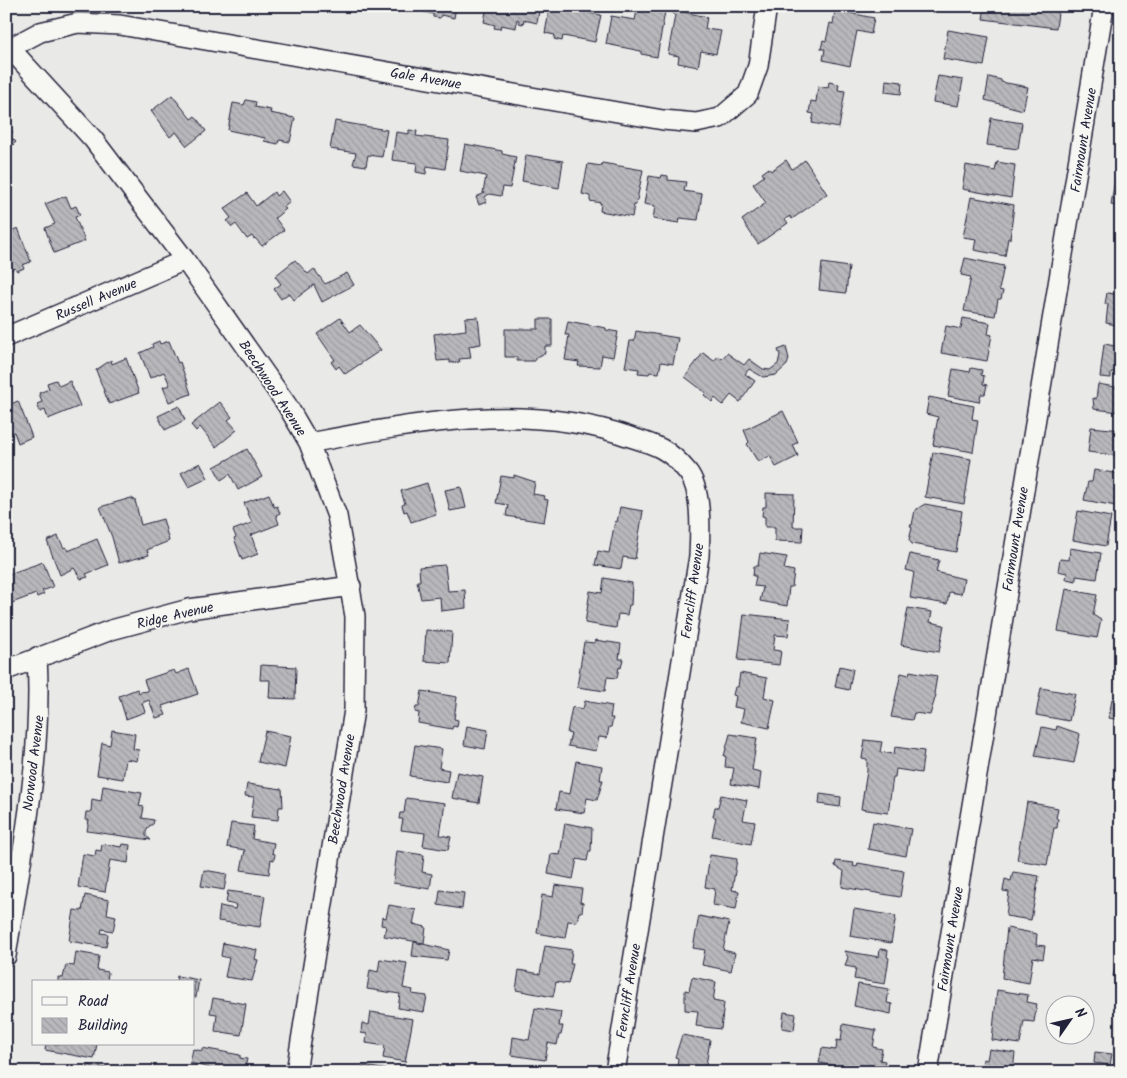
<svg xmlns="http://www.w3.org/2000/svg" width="1127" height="1078" viewBox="0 0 1127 1078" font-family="Kalam,sans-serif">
<defs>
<pattern id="building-back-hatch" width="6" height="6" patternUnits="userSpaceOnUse" patternTransform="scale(1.25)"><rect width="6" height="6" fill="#b8b8bc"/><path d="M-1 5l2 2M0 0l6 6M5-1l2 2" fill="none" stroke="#9e9ea2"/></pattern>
</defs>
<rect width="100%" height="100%" fill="#e9e9e7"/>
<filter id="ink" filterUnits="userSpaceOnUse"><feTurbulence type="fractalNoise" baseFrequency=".02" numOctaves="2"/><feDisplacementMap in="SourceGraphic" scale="10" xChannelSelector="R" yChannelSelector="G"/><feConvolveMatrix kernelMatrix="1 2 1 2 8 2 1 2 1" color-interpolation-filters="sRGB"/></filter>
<g filter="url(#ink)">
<path fill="url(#building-back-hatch)" stroke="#22223b" d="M424 6H456L454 18 441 15 440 18 433 17V14L423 12Z
M487 6H540L537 23 524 20 523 24 519 23V20L517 19 516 28 501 25 500 29 494 28 495 25 484 22Z
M550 6 601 15 595 42 563 36 562 41 554 39 555 35 545 33Z
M638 6H666L657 57 641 54V51L606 44 611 16 635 20Z
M985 6H1059L1056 28 983 19Z
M674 10 707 17 705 29 721 31 716 54 701 51 698 67 678 63 679 56 668 54 675 15 673 14Z
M835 10 874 18 871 34 857 31 850 66 823 60 825 49H821L823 40 826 41 830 23 833 24Z
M948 30 989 37 984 66 943 59Z
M938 76 963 80 958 106 933 102Z
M989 77 1001 80V82L1028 87 1023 110 985 100Z
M886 80 902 82 901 94 885 92Z
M829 82 839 84 838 90 845 91 839 128 812 123 814 114 809 113 811 101 816 102 818 86 828 88Z
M172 95 191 119 195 116 206 131 187 146 176 132 170 137 151 111Z
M246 100 256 102 255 107 271 110 270 113 295 118 290 142 279 140 278 144 264 141 265 138 228 130 233 103 244 105Z
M991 118 1022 123 1018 149 987 145Z
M335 121 387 130 382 157 368 155 366 166 353 164 356 153 330 149Z
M6 125 13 132 9 135 16 142 6 152Z
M409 130 417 131 416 136 449 140 445 169 427 166 426 174 416 172 417 163 392 160 396 132 409 134Z
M465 144 502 151V154L516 157 510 188 503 187 501 196 489 194 485 197 486 202 479 205 476 197 485 193H483L486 176 460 171Z
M526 155 563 161 559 188 522 181Z
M786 160 792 169 805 160 827 194 792 219 790 216 785 219 788 223 758 244 742 220 766 203 753 184 764 176 762 173 769 168 771 171Z
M997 162 1015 165 1011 198 962 189 966 165 995 171Z
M602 163 643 170 636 205H634L632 217 600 211 601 203 590 201V196L582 194 588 164 601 166Z
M662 175 668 176V180L686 182 684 191 702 194 698 220 680 218 679 223 653 219 655 206 644 204 649 176 661 178Z
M1115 179 1121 180V207L1111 205Z
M282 191 290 202 284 207 286 209 275 218 284 230 262 246 255 238 254 239 252 236 247 239 236 224 232 227 227 221 231 218 224 209 247 193 256 206 274 192 276 196Z
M66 196 71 208 76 206 80 215 75 217 85 241 54 253 45 228 55 224 45 204Z
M971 197 1014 205 1010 239 1008 238 1005 256 974 250 976 239 963 237Z
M18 228 31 262 22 265 24 268 17 271 15 268 6 272V233Z
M965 258 1004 266 999 290 1003 291 1001 299H998L995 316 964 311 971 277 961 275Z
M295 260 308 274 314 269 325 284 347 273 354 285 322 302 314 285 294 300 289 293 281 299 274 289 281 284 275 276Z
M822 263 849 267 846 293 819 290Z
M1118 280H1121V326L1106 323 1108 304H1105L1107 293 1116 294Z
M478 317 481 344 469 346 471 358 459 359 460 362 450 363V360L437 361 434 334 466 330 465 318Z
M340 318 350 332 360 325 381 350 345 374 339 366 336 369 331 362 335 360 317 334Z
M963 318 990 323 988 334 992 335 987 361 941 353 946 326 961 329Z
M538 319H552V346H545V353L535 358V361H517V357H505V329H538Z
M568 321 606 328V330L618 332 613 357 602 355 600 367 578 366 579 362 565 360 569 335H565Z
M636 331 678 338 673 364 661 362 659 373 650 372 649 374 638 373 639 369 625 367 630 341H634Z
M159 341 160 344 169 341 178 363 180 362 191 394 169 402 163 387 170 385 164 372 150 378 140 353 153 347 152 344Z
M1104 344 1121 347V373L1111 372V378L1100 377Z
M786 347 789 359 787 365 776 375 763 377 749 369 745 374 755 381 740 402 731 395 723 405 715 398 712 402 704 395 706 393 685 377 703 353 714 361 718 356 722 359 727 353 744 365 749 359 763 369 770 370 778 364 780 355 778 350Z
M126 358 139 393 109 404 96 370 111 360 112 364Z
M971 368 982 370 981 375 984 376 983 384 987 385 985 394H981L979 402 948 396 953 369 970 372Z
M56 380 59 386 70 381 80 406 48 419 45 410 40 412 37 404 42 402 39 393 49 389 47 383Z
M1098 384 1121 388 1120 412 1094 409 1093 398 1096 399Z
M929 397 974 406 972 419 978 420 973 452 933 445 938 417 926 414Z
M18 401 32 437 18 443 14 432 6 435V406Z
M220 402 232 417 228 420 237 430 216 447 200 427 196 431 191 425Z
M179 406 185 420 165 430 158 416Z
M783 411 798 442 793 445 798 456 776 467 770 456 758 462 747 444 749 442 744 430Z
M1091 427 1121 430 1119 456 1088 452Z
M247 449 262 477 238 490 230 474 221 480 214 467Z
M933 452 971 459 964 504 925 497Z
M200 463 208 478 189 487 181 473Z
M1094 470 1121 474V507L1084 500 1088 482H1092Z
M514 475 535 482 533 494 545 496 544 499 548 500 544 522 506 516 508 505 496 503 501 476 514 478Z
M427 483 436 514 411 522 407 511 404 512 402 505 405 504 401 491Z
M461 487 466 508 450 511 445 490Z
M766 493 794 494 793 527H803L802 542 775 541V527H765V517L762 516 763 507H766Z
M269 494 274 507 277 506 280 513 276 515 279 524 251 535 258 554 242 560 234 538 236 537 233 530 252 523 244 503Z
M131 498 135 500 141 525 163 519 169 541 147 550 149 555 119 563 112 537 100 507Z
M925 504 962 511 956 552 912 544 909 540 912 528 910 525H912L915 510Z
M620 507 643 511 635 559 623 557 621 569 595 565 598 551 609 553 615 521 617 522Z
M1078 511 1111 517 1106 546 1073 540Z
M58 536 64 548 66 547 68 551 97 539 108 565 86 574 88 577 81 579 74 568 60 575 47 541Z
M1070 548 1101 553 1097 579 1076 576V581L1066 579 1067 573 1058 571 1060 559 1069 560Z
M760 553 787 557 784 569 794 571 792 587H789L787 606 760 601 763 587 754 586 756 576H753L754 566H758Z
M910 554 939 560 936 572 964 579 961 594 949 592 947 604 910 598 914 572 906 570Z
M43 562 53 587 42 591 44 594 37 597 36 594 9 604 6 597V575Z
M445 565 448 591 465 590 466 608 441 611 440 597 421 599 417 581H420L419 567Z
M604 578 632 583 631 605H629L627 615 618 614 616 628 585 623 590 591 602 593Z
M1066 589 1097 595 1093 615 1101 620 1097 638 1058 631Z
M908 608 932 612 930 622 944 625 939 652 901 645Z
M744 614 790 619 788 636 775 635 773 650 781 651 779 665 738 660Z
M426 630 452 632 450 663 424 661Z
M595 640 621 644 619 659H623L621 668 619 667 617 678 607 677 605 691 577 687 584 642 595 643Z
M261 665 296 667 295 699 269 698 270 680H260Z
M839 666 853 669 849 690 835 687Z
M189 669 198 694 162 706 166 715 156 718 149 700 142 703 145 712 126 719 119 696 137 689 140 694V692L148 691 144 680 174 670 176 674Z
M910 671 937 676 934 694 936 695 930 715 914 713 912 720 891 717 901 673 909 675Z
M740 673 767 678 764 697 775 700 769 728 741 722 744 709 734 707 736 696 733 695 735 687H738Z
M1041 688 1075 694 1069 721 1036 715Z
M422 691 457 697 454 719 458 720 457 727 453 726 452 729 418 723 419 713 415 712 416 707H419Z
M1112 699 1121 701V720L1109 718Z
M585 701 612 706 610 718H613L611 727H609L607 738 599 737 596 751 568 746 571 734 567 733 572 707 583 709Z
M467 726 488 730 485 749 464 745Z
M1057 726 1080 734 1074 763 1035 756 1042 727 1056 730Z
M112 730 135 734 133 749 139 750 137 761 126 759 123 779 97 775 102 743 110 745Z
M265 731 291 736 285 768 258 762Z
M730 734 757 738 752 770 761 772 759 789 731 784 734 768 725 767 726 757 724 756Z
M865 740 882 742 880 752 894 754 895 747 924 751 921 773 896 769 895 777H893L888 813 861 809 867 771V759L862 758Z
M415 745 442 749 439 768 449 770 447 782 410 776Z
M576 761 602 766 600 780H603L597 800 587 798 584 813 556 809 559 792 570 794Z
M457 772 483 777 479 803 452 798Z
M247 784 282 789 283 807H279L278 820 251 817 254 797 245 796Z
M103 786 142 793 139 806 144 807 142 818 154 820 153 824 148 827 146 832V836L151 840 87 831 89 820H85L86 812H91L92 799 101 801Z
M820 794 841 797 840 807 819 804Z
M721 795 747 800 743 820 755 822 751 844 712 836 716 817H713L715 807H718Z
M406 798 445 803 440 835 451 837 448 850 423 846 425 833 401 830 403 819H399L400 813H404Z
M1027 802 1058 808 1056 818 1058 819 1057 828H1054L1047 865 1017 860Z
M873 822 911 829 906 856 868 849Z
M231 823 254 826 252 839 274 843 272 853 275 854 274 860 271 859 269 874 241 870 245 850 227 847Z
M565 823 592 828 591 851H589L587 861 577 859 573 879 548 874 551 854 560 855Z
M102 844 122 847 123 844 130 845 128 863 110 860 105 892 78 887 83 854 95 856 96 850 101 851Z
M397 851 424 855 422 872 432 874 430 889 393 883Z
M710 855 737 859 732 890 739 891 736 909 713 905 715 889 705 887Z
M836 861 854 863 853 866 857 867 858 863 904 871 900 897 842 887 844 871 835 866Z
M204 870 227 874 224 890 201 886Z
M1013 872 1039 876 1031 920 1006 916 1009 892 1003 891 1005 879 1011 881Z
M555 885 582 889 580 902 583 903 582 912H579L577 922 568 921 565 938 537 933 542 895 553 897Z
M440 890 464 893 462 909 438 905Z
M228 891 265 896 260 927 218 921 220 906 235 909 236 905 226 903Z
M85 895 109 900 107 914 116 916 113 931 102 929 101 933 108 934 106 947 69 941 74 910 82 911Z
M389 905 416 910 413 924 426 927 424 943 384 936 386 926 381 925 382 917 386 918Z
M854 909 896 916 891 943 850 936Z
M699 916 729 922 723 950 735 953 731 971 702 965 705 950 693 948Z
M1007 928 1037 934 1036 945 1045 946 1043 959 1033 957 1029 983 1002 978Z
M414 942 449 950 447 960 412 956Z
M223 943 257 950 255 959 258 960 252 981 225 977 229 958 221 956Z
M545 946 572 950 570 964H573L568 984 556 982 553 997 516 990 519 970 540 974Z
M880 949 888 950 887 957 889 958 885 984 854 979 856 968 845 966 848 957 844 951 879 957Z
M76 952 99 956 97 970 108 972 107 982H58V977L63 978 66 965 74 966Z
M380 959 407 963 403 988 413 990 412 994 427 996 424 1012 398 1008 400 994 367 989 370 970 378 972Z
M1117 963 1121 964V978L1113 976Z
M177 976 199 980 196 997H194V982H176Z
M692 977 716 982 713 1001 724 1003 721 1029 696 1026 698 1011 685 1010V990L689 991Z
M858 984 889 989 887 1003 892 1004 891 1014 854 1006Z
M997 990 1028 995 1027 1002 1037 1004 1034 1022 1024 1021 1020 1044 992 1040Z
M213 998 246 1004 241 1035 215 1031 217 1014 210 1013Z
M535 1008 561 1012 559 1026H563L561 1035H559L557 1045 548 1043 545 1060 511 1055 513 1037 529 1040Z
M371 1012 413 1019 405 1062 383 1058 385 1046 366 1043 367 1034 361 1033 362 1023 369 1025Z
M784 1012 796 1014 794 1030 782 1028Z
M843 1024 876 1030 873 1047 882 1049 880 1060 885 1061 883 1072H830L831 1065 819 1063 822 1048 836 1050 837 1040 841 1041Z
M682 1035 710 1040 705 1072H684L677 1069 678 1058 675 1057Z
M46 1044H97L94 1059 45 1050Z
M202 1048 240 1055V1058L247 1059 244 1072H209L210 1068 190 1063 193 1049 202 1051Z
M989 1049 1015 1053 1013 1071 1020 1072H985L986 1067 982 1066 983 1059 987 1060Z
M1095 1052 1112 1054 1110 1065 1094 1063Z
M88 1065 107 1068 106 1072H87Z
M363 1066 390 1070V1072H362Z"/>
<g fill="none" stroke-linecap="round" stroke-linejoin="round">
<defs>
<path id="minor" d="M6 44 93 139 185 260 287 405 309 443 337 516 355 616 354 710 296 1072
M10 48 40 32 78 23 120 25 663 120 696 123 720 118 748 94 758 66 767 6
M6 337 185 260
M309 443C413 423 527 401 630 437 656 445 669 449 687 471 703 490 700 533 699 556L615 1072
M6 670 111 630 189 609 351 586
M6 956C21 857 43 758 37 657
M928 1072 1104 6"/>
</defs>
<use href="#minor" stroke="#22223b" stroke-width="22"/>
<use href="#minor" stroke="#f6f6f2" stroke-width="19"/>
</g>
</g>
<g text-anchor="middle" stroke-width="4" stroke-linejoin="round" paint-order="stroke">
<g font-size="14" fill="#22223b" stroke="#f6f6f2">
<text transform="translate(426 78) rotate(10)" y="5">Gale Avenue</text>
<text transform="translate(1083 140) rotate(-81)" y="5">Fairmount Avenue</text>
<text transform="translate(96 299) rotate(-23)" y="5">Russell Avenue</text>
<text transform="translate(273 388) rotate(57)" y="5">Beechwood Avenue</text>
<text transform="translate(1015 539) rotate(-81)" y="5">Fairmount Avenue</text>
<text transform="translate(692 591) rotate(-82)" y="5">Ferncliff Avenue</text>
<text transform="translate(175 615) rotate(-13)" y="5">Ridge Avenue</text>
<text transform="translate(33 763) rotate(-83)" y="5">Norwood Avenue</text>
<text transform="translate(341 789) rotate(-81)" y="5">Beechwood Avenue</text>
<text transform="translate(950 939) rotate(-81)" y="5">Fairmount Avenue</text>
<text transform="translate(628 991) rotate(-81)" y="5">Ferncliff Avenue</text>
</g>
</g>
<rect width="1127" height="1078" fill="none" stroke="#f6f6f2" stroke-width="25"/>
<rect x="12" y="12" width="1102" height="1053" fill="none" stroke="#22223b" stroke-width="2" filter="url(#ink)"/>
<rect x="32" y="980" width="162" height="65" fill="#f6f6f2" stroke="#a1a1a9"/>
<rect x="42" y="997" width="25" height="8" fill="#f6f6f2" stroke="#a1a1a9"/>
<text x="78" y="1006" font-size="15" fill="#22223b">Road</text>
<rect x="42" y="1018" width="25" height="15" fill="url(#building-back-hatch)" stroke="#a1a1a9"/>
<text x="78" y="1030" font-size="15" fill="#22223b">Building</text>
<g transform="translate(1070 1020) rotate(56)"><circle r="24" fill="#f6f6f2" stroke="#a1a1a9"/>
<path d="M0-4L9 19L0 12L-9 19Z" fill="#22223b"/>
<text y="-8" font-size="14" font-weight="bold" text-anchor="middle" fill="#22223b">N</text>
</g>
</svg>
